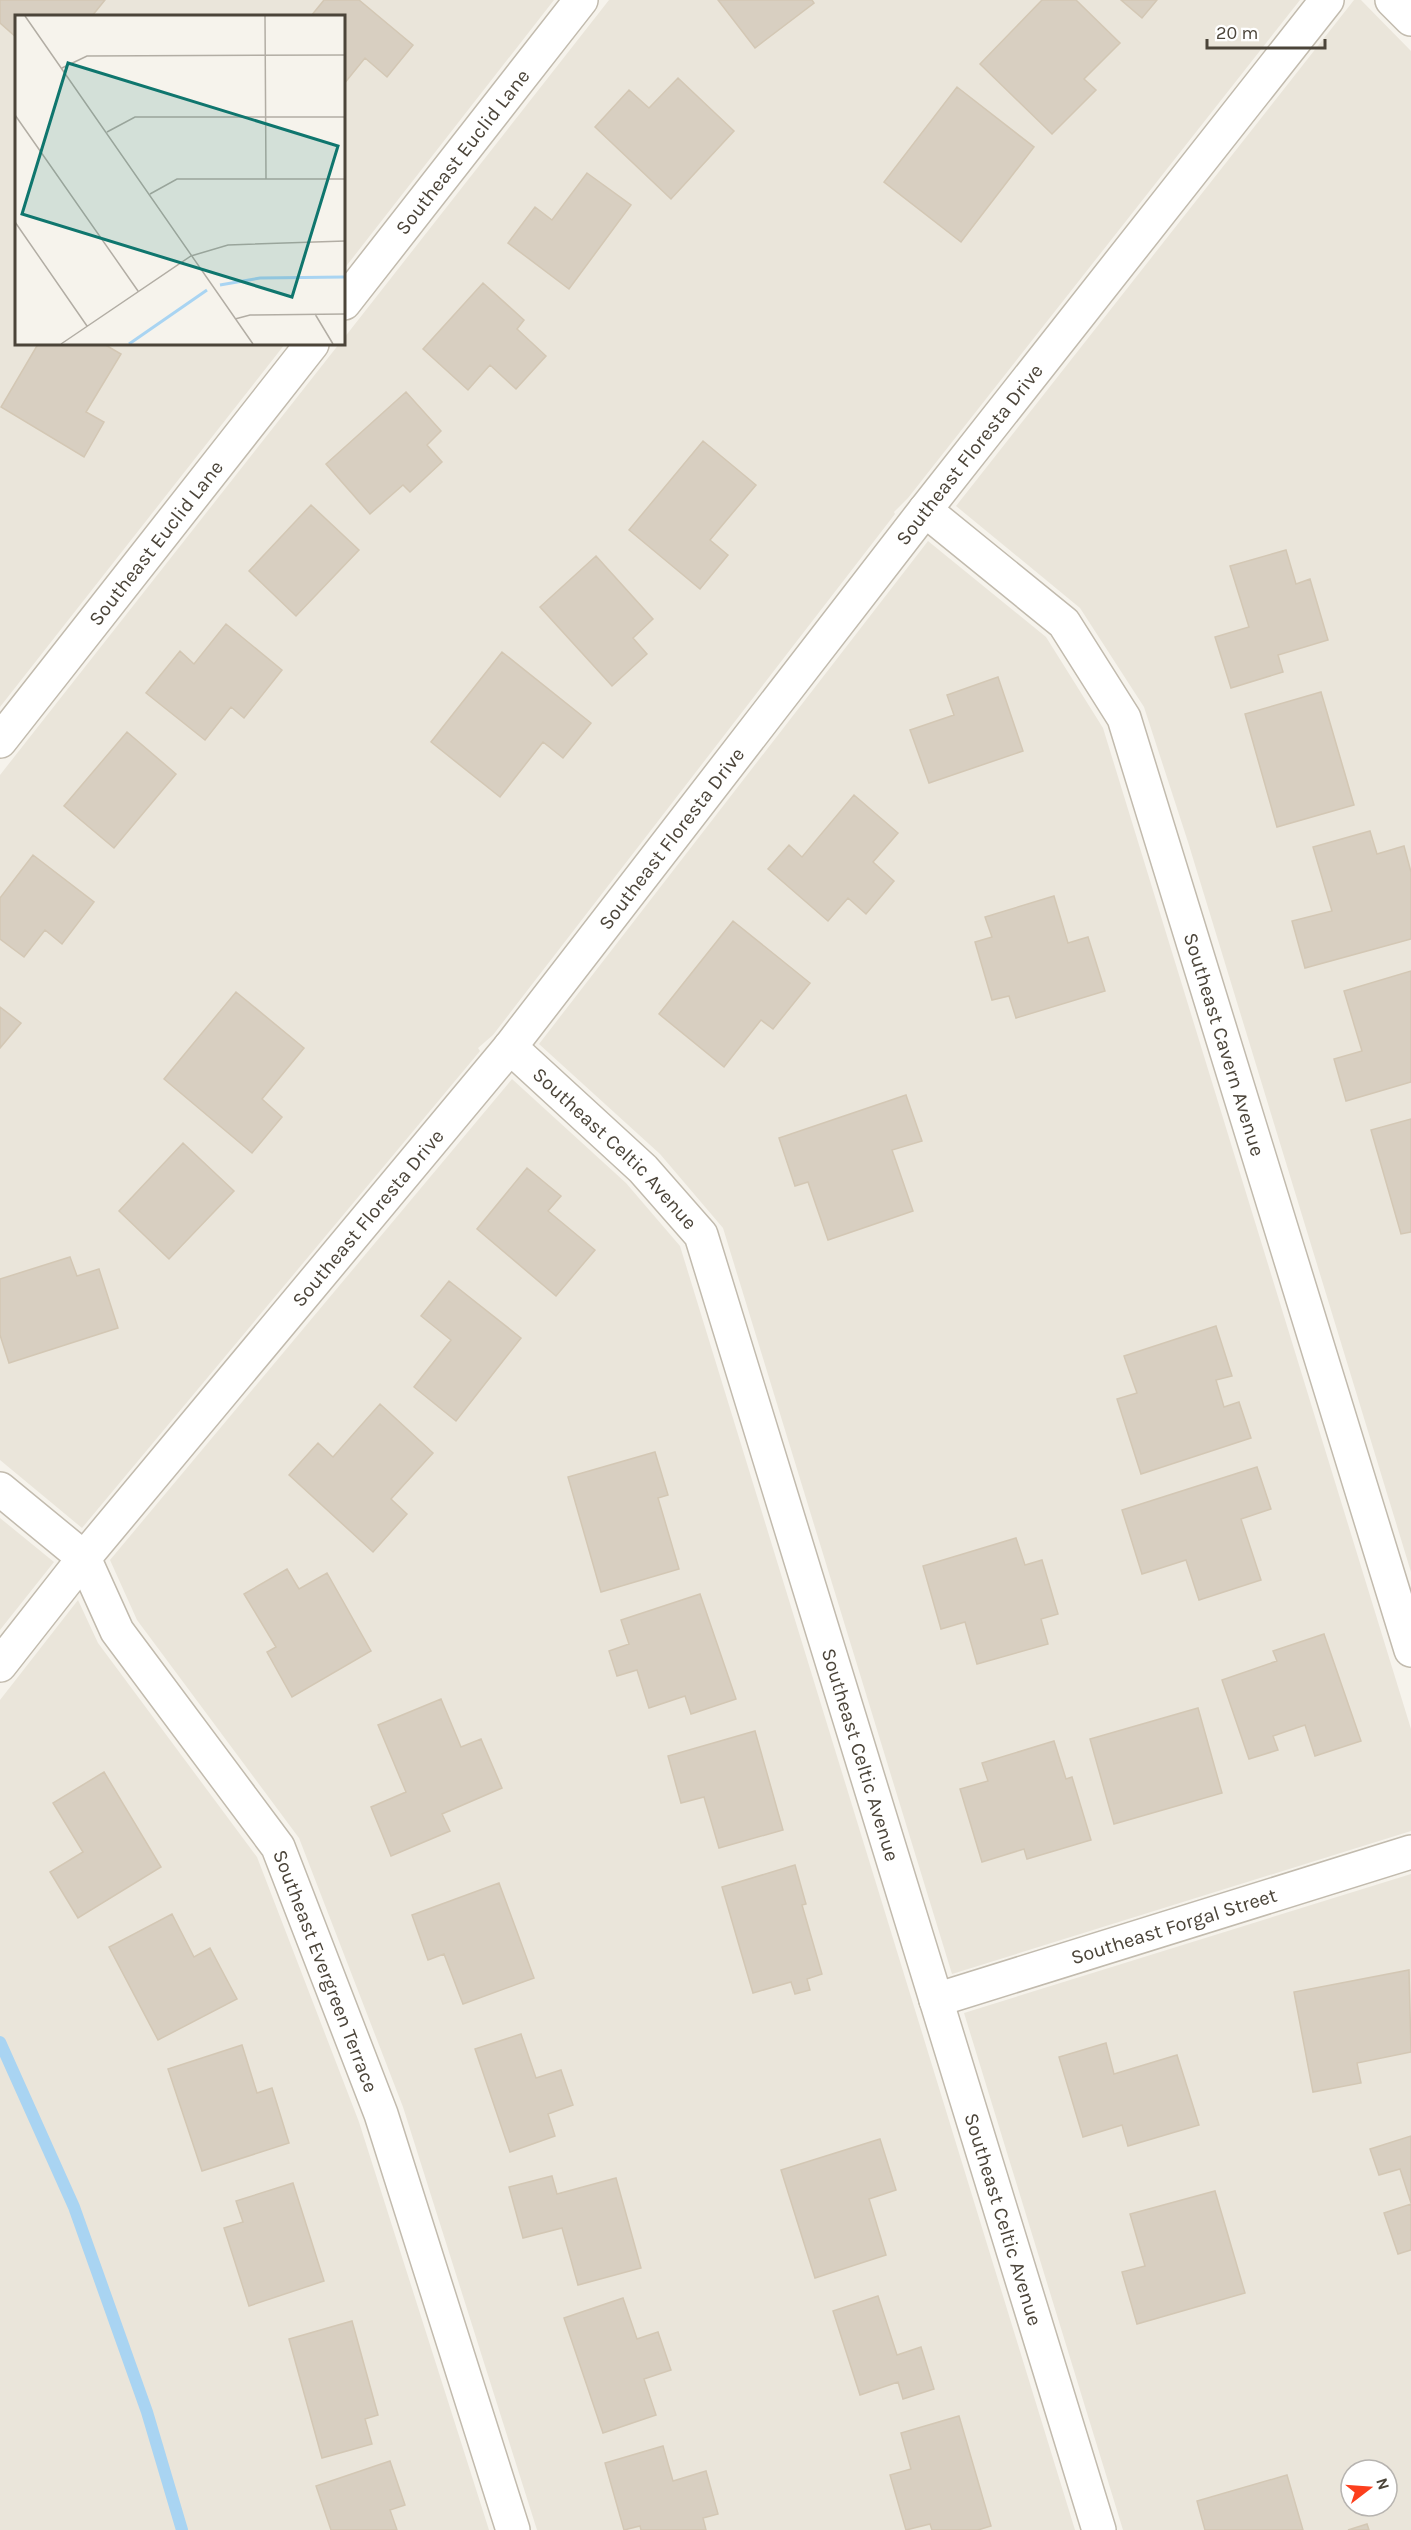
<svg xmlns="http://www.w3.org/2000/svg" width="1411" height="2530" viewBox="0 0 1411 2530" font-family="Karla,sans-serif">
<rect width="100%" height="100%" fill="#f6f3ec"/>
<path fill="#eae5da" fill-rule="evenodd" d="M0 0H554L344 269V16H16V344H285L0 707Z
M609 0H1300L908 498 894 512 895 514 493 1035 478 1048 480 1051 82 1528 0 1460V775L339 344H344V338Z
M1354 0H1361L1411 51V1572L1188 842 1144 707 1080 608 956 506Z
M928 541 1046 637 1103 728 1411 1729V1831L952 1974 723 1228 660 1154 539 1044Z
M512 1079 626 1183 680 1246 1075 2530H537L403 2107 299 1838 137 1620 110 1560Z
M0 1518 54 1562 0 1630Z
M78 1600 98 1643 257 1857 359 2122 489 2530H0V1700Z
M1411 1874V2530H1123L964 2013ZM1351 2470H1387V2506H1351Z"/>
<g fill="none" stroke-linecap="round" stroke-linejoin="round">
<path stroke="#a9d4f2" stroke-width="12" d="M0 2042 74 2207 147 2412 182 2530"/>
</g>
<path fill="#d8cfc1" stroke="#d3c7b4" stroke-width="1.5" d="M0 0H105L92 16H16V37L0 23Z
M324 0H359L413 45 387 77 365 58 344 84V16H311Z
M718 0H812L814 3 755 48Z
M1042 0H1076L1120 43 1084 79 1096 90 1052 134 980 64Z
M1121 0H1157L1142 18Z
M678 78 734 131 671 199 595 127 629 90 649 108Z
M957 87 1034 147 961 242 884 182Z
M587 173 631 205 569 289 508 243 535 207 552 220Z
M483 283 524 320 517 329 546 356 516 389 490 365 468 390 423 349Z
M38 344H104L121 354 86 412 104 422 84 457 1 407Z
M406 392 441 431 427 445 442 462 410 492 403 485 370 514 326 464Z
M703 441 756 485 710 540 728 555 700 589 629 530Z
M311 505 359 550 296 616 249 571Z
M1286 550 1296 584 1310 579 1328 640 1278 655 1283 672 1231 688 1215 637 1249 627 1230 566Z
M596 556 653 619 633 638 647 654 612 686 540 607Z
M226 624 282 670 244 718 231 707 205 740 146 693 180 651 194 664Z
M502 652 591 723 563 758 543 742 500 797 431 742Z
M998 677 1023 751 929 783 910 730 954 715 947 695Z
M1321 692 1354 805 1277 827 1245 714Z
M127 732 176 774 114 848 64 806Z
M854 795 898 833 873 862 894 881 866 914 848 898 828 921 768 869 789 845 802 857Z
M1370 831 1377 854 1404 846 1411 872V939L1305 968 1292 921 1332 911 1313 847Z
M33 855 94 902 62 944 45 930 24 957 0 939V898Z
M1054 896 1068 943 1088 937 1105 991 1016 1018 1009 996 992 1000 975 942 992 937 985 917Z
M733 921 810 983 773 1029 761 1020 724 1067 659 1014Z
M1411 971V1082L1346 1101 1334 1059 1362 1051 1344 991Z
M236 992 304 1048 262 1099 282 1117 252 1153 164 1079Z
M0 1007 21 1023 0 1048Z
M906 1095 922 1141 892 1150 913 1211 828 1240 808 1182 795 1186 779 1138Z
M1411 1119V1232L1401 1234 1371 1130Z
M183 1143 234 1191 169 1259 119 1211Z
M527 1168 561 1196 548 1211 595 1250 556 1296 477 1229Z
M70 1257 77 1276 99 1269 118 1328 9 1363 0 1335V1279Z
M449 1281 521 1338 456 1421 414 1387 451 1340 421 1316Z
M1216 1326 1232 1376 1216 1380 1224 1407 1239 1402 1251 1438 1141 1474 1117 1399 1137 1393 1124 1356Z
M380 1404 433 1453 391 1499 407 1514 373 1552 289 1475 318 1443 333 1457Z
M655 1452 668 1495 658 1498 679 1569 601 1592 568 1477Z
M1257 1467 1271 1509 1241 1519 1261 1580 1199 1600 1186 1560 1142 1574 1122 1510Z
M1016 1538 1025 1565 1042 1560 1058 1614 1041 1619 1048 1644 977 1664 965 1622 941 1629 923 1566Z
M287 1569 299 1589 327 1573 371 1651 292 1697 267 1652 276 1647 244 1594Z
M700 1594 736 1699 691 1714 685 1696 649 1708 637 1670 617 1676 609 1651 629 1644 621 1620Z
M1324 1634 1361 1741 1315 1756 1305 1725 1273 1736 1278 1750 1249 1759 1222 1680 1277 1661 1273 1651Z
M441 1699 461 1747 481 1739 502 1788 442 1814 450 1831 391 1856 371 1807 406 1792 378 1725Z
M1198 1708 1222 1793 1114 1824 1090 1739Z
M755 1731 783 1830 719 1848 704 1797 681 1803 668 1756Z
M1054 1741 1066 1779 1072 1777 1091 1840 1027 1859 1024 1849 982 1862 960 1789 988 1781 982 1763Z
M104 1772 161 1867 78 1918 50 1872 83 1852 53 1803Z
M795 1865 806 1904 802 1905 822 1974 807 1979 810 1990 795 1994 791 1982 753 1993 722 1887Z
M499 1883 534 1978 463 2004 444 1954 428 1960 412 1915Z
M172 1914 194 1957 210 1948 237 1999 158 2040 109 1947Z
M1409 1970 1411 2052 1357 2063 1361 2083 1313 2092 1294 1992Z
M521 2034 536 2078 561 2070 573 2105 548 2114 555 2136 510 2152 475 2049Z
M1106 2043 1114 2074 1177 2055 1199 2125 1128 2146 1122 2125 1083 2137 1059 2057Z
M242 2045 257 2093 272 2088 289 2143 202 2171 168 2069Z
M1411 2136V2203L1400 2169 1379 2175 1370 2149Z
M880 2139 896 2190 869 2199 886 2255 815 2278 781 2170Z
M552 2176 557 2194 616 2178 641 2268 578 2285 562 2228 523 2238 509 2187Z
M293 2183 324 2281 249 2306 224 2228 243 2222 236 2201Z
M1215 2191 1245 2293 1137 2324 1122 2272 1145 2266 1130 2214Z
M1411 2204V2250L1398 2254 1384 2213Z
M878 2296 897 2355 921 2347 934 2389 903 2399 898 2382 860 2395 833 2311Z
M623 2298 637 2339 658 2332 671 2370 644 2379 656 2415 603 2433 564 2318Z
M352 2321 378 2415 365 2419 372 2444 322 2458 289 2339Z
M959 2416 991 2526 978 2530H932L930 2524 906 2530 890 2475 911 2469 901 2433Z
M663 2446 673 2481 706 2471 718 2514 703 2518 706 2530H641L640 2526 624 2530 605 2463Z
M390 2461 405 2505 390 2510 397 2530H331L316 2486Z
M1287 2475 1303 2530H1205L1197 2501Z
M1367 2524 1369 2530H1348Z"/>
<g fill="none" stroke-linecap="round" stroke-linejoin="round">
<defs>
<g id="minor">
<path d="M1392 0 1411 19"/>
<path id="s1" d="M344 303 581 0"/>
<path id="s2" d="M925 510 1064 623 1124 718 1411 1650"/>
<path id="s3" d="M0 741 312 344"/>
<path id="s4" d="M510 1047 643 1169 701 1235 1099 2530"/>
<path id="s5" d="M0 1489 84 1558 117 1631 278 1847 381 2114 513 2530"/>
<path id="s6" d="M0 1665 84 1558 510 1047 925 510 1327 0"/>
<path id="s7" d="M936 2000 1411 1852"/>
</g>
</defs>
<use href="#minor" stroke="#c2bbae" stroke-width="36"/>
<use href="#minor" stroke="#fff" stroke-width="33"/>
</g>
<g text-anchor="middle" stroke-width="5" stroke-linejoin="round" paint-order="stroke">
<g font-size="20" fill="#4b4439" stroke="#fff">
<text dy="7" stroke="none"><textPath href="#s1" startOffset="192">Southeast Euclid Lane</textPath></text>
<text dy="7" stroke="none"><textPath href="#s6" startOffset="1551">Southeast Floresta Drive</textPath></text>
<text dy="7" stroke="none"><textPath href="#s3" startOffset="252">Southeast Euclid Lane</textPath></text>
<text dy="7" stroke="none"><textPath href="#s6" startOffset="1065">Southeast Floresta Drive</textPath></text>
<text dy="7" stroke="none"><textPath href="#s2" startOffset="633">Southeast Cavern Avenue</textPath></text>
<text dy="7" stroke="none"><textPath href="#s4" startOffset="146">Southeast Celtic Avenue</textPath></text>
<text dy="7" stroke="none"><textPath href="#s6" startOffset="579">Southeast Floresta Drive</textPath></text>
<text dy="7" stroke="none"><textPath href="#s4" startOffset="812">Southeast Celtic Avenue</textPath></text>
<text dy="7" stroke="none"><textPath href="#s7" startOffset="249">Southeast Forgal Street</textPath></text>
<text dy="7" stroke="none"><textPath href="#s5" startOffset="591">Southeast Evergreen Terrace</textPath></text>
<text dy="7" stroke="none"><textPath href="#s4" startOffset="1298">Southeast Celtic Avenue</textPath></text>
</g>
</g>
<g transform="translate(15 15)">
<rect width="330" height="330" fill="#f6f3ec"/>
<path fill="none" stroke="#a9d4f2" stroke-width="3" d="M205 270 245 263 330 262M114 329 192 275"/>
<path fill="none" stroke="#b2ada4" stroke-width="1.5" d="M10 1 238 329M250 1 251 164M47 53 72 41 330 40M0 100 123 276M92 117 120 102H330M135 179 162 164H330M0 207 72 311M300 299 318 329M220 304 235 300 330 299M46 329 176 241 213 230 330 226"/>
<path fill="#0f766e" fill-opacity="0.15" stroke="#0f766e" stroke-width="3" d="M53 48 323 131 277 282 7 199Z"/>
<rect width="330" height="330" fill="none" stroke="#4b4439" stroke-width="3"/>
</g>
<g transform="translate(1369 2488) rotate(73)"><circle r="28" fill="#ffffff" stroke="#b7b4b0" stroke-width="1.5"/>
<path d="M0-4.5L10 22L0 15L-10 22Z" fill="#fc3f1d"/>
<text y="-9" font-size="16" font-weight="bold" text-anchor="middle" fill="#4b4439">N</text>
</g>
<path d="M1207 39v9h118v-9" fill="none" stroke="#4b4439" stroke-width="3"/>
<text x="1216" y="39" font-size="18" fill="#4b4439" stroke="#ffffff" stroke-width="4.5" paint-order="stroke">20 m</text>
</svg>
